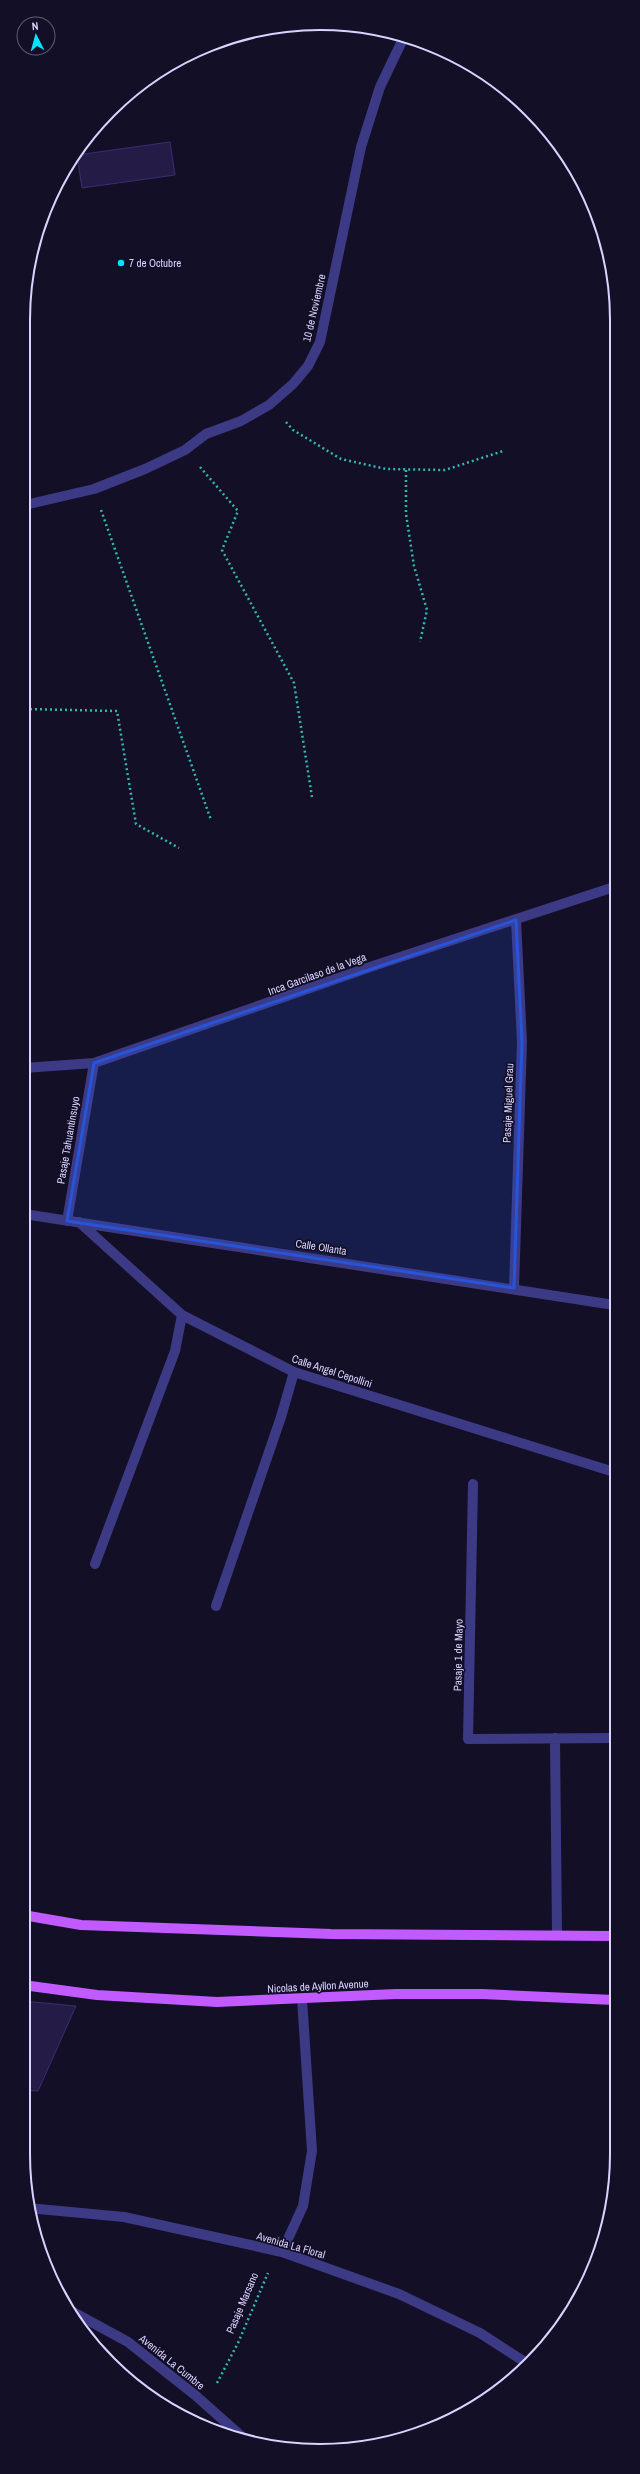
<svg xmlns="http://www.w3.org/2000/svg" width="640" height="2474" viewBox="0 0 640 2474" font-family="'Archivo Narrow',sans-serif">
<rect width="100%" height="100%" fill="#130f26"/>
<path fill="#241b47" stroke="#3b2d73" d="M170 142 175 175 82 188 77 155Z
M23 2001 76 2006 38 2091 23 2090Z"/>
<g fill="none" stroke-linecap="round" stroke-linejoin="round">
<path stroke="#2fb8b0" stroke-width="2.5" stroke-dasharray="2 3" stroke-linecap="butt" d="M286 422 293 430 341 459 386 469 445 470 503 451
M200 467 238 511 222 550 294 683 312 797
M406 470V514L414 566 427 610 420 642
M101 510 211 820
M25 709 117 711 136 824 179 848
M25 1026 27 1045
M217 2383 238 2343 268 2273"/>
<path stroke="#3d3a85" stroke-width="10" d="M25 505 94 489 145 469 185 450 206 434 241 421 269 405 293 384 308 366 320 342 361 147 380 87 403 39
M24 1068 94 1063 376 965 614 887
M24 1214 614 1305
M67 1221 94 1063
M79 1222 182 1315 294 1372 614 1472
M514 1288 522 1042 516 920
M473 1484 468 1739 614 1738
M614 1555V1554
M95 1564 175 1351 182 1315
M216 1606 281 1417 294 1372
M555 1738 557 1934
M28 2208 124 2217 282 2252 399 2294 480 2333 528 2364
M282 2252 303 2206 312 2151 302 1999
M73 2312 128 2342 195 2395 248 2442"/>
<path stroke="#c25bff" stroke-width="10" d="M23 1915 81 1925 331 1934 614 1936
M23 1985 97 1995 217 2002 396 1994H482L614 2000"/>
</g>
<path fill="#2655da" fill-opacity="0.2" stroke="#2655da" stroke-width="3" stroke-linejoin="round" d="M516 920 522 1042 514 1288 67 1221 94 1063Z"/>
<circle fill="#00e5ff" stroke="#130f26" stroke-width="1.5" cx="121" cy="263" r="4"/>
<g text-anchor="middle" stroke-width="3.5" stroke-linejoin="round" paint-order="stroke">
<g font-size="11" fill="#d9d4ff" stroke="#130f26" text-anchor="start">
<text x="129" y="267">7 de Octubre</text>
</g>
<g font-size="11" fill="#d9d4ff" stroke="#130f26">
<text transform="translate(314 308) rotate(-77)" y="4">10 de Noviembre</text>
<text transform="translate(317 974) rotate(-20)" y="4">Inca Garcilaso de la Vega</text>
<text transform="translate(508 1103) rotate(-88)" y="4">Pasaje Miguel Grau</text>
<text transform="translate(68 1140) rotate(-80)" y="4">Pasaje Tahuantinsuyo</text>
<text transform="translate(321 1247) rotate(9)" y="4">Calle Ollanta</text>
<text transform="translate(332 1371) rotate(18)" y="4">Calle Angel Cepollini</text>
<text transform="translate(458 1655) rotate(-89)" y="4">Pasaje 1 de Mayo</text>
<text transform="translate(318 1986) rotate(-3)" y="4">Nicolas de Ayllon Avenue</text>
<text transform="translate(291 2245) rotate(16)" y="4">Avenida La Floral</text>
<text transform="translate(242 2303) rotate(-67)" y="4">Pasaje Marsano</text>
<text transform="translate(172 2362) rotate(39)" y="4">Avenida La Cumbre</text>
</g>
</g>
<path d="M0 0H640V2474H0ZM320 30H320A290 290 0 0 1 610 320V2154A290 290 0 0 1 320 2444H320A290 290 0 0 1 30 2154V320A290 290 0 0 1 320 30Z" fill="#130f26" fill-rule="evenodd"/>
<path fill="none" stroke="#d9d4ff" stroke-width="2" d="M320 30H320A290 290 0 0 1 610 320V2154A290 290 0 0 1 320 2444H320A290 290 0 0 1 30 2154V320A290 290 0 0 1 320 30Z"/>
<g transform="translate(36 36) rotate(354)"><circle r="19" fill="#130f26" stroke="#625e7d"/>
<path d="M0-3L7 15L0 10L-7 15Z" fill="#00e5ff"/>
<text y="-6" font-size="11" font-weight="bold" text-anchor="middle" fill="#d9d4ff">N</text>
</g>
</svg>
